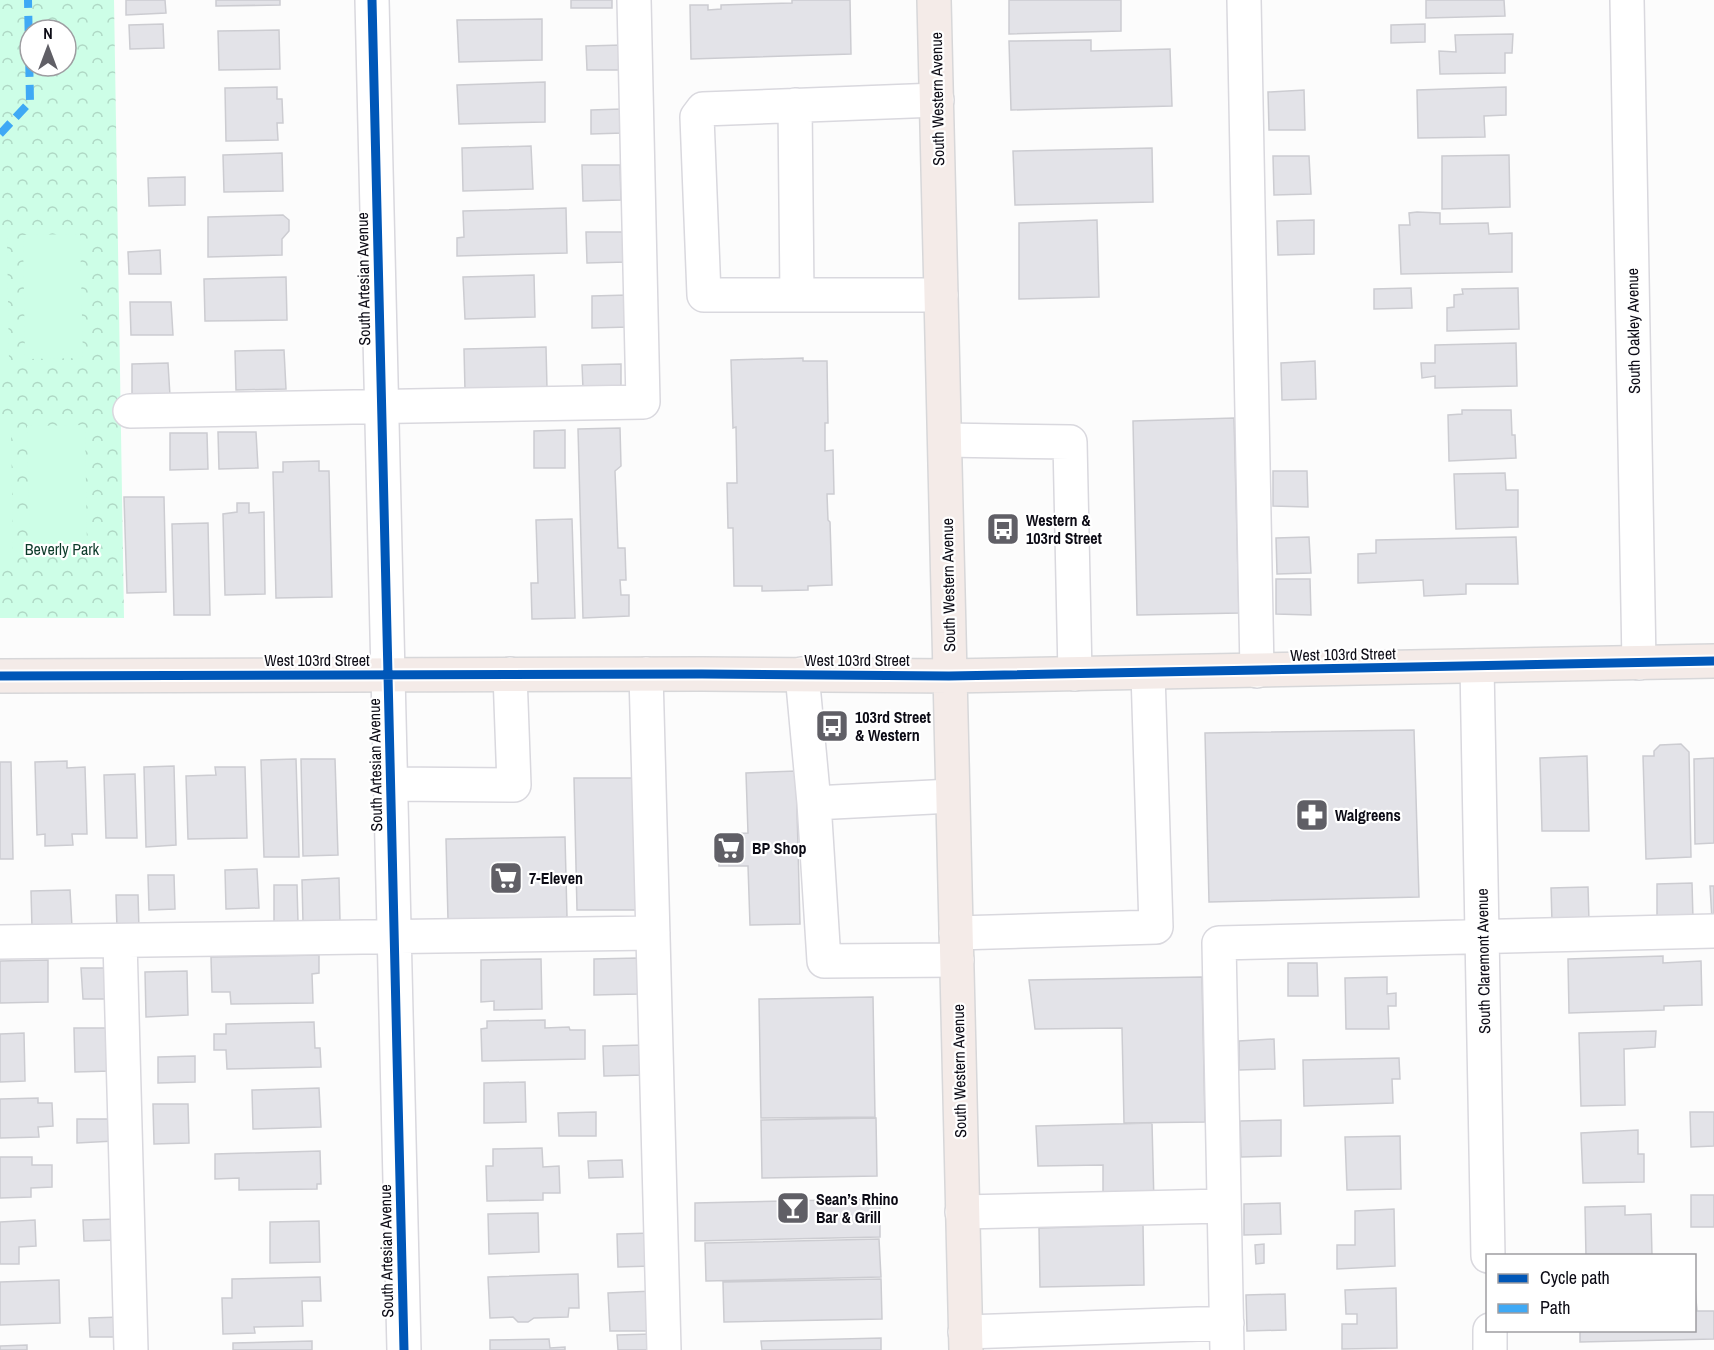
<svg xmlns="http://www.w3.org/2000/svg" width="1714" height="1350" viewBox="0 0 1714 1350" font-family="'Archivo Narrow',sans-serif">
<defs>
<pattern id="forest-crowns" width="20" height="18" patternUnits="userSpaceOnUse" patternTransform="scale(1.5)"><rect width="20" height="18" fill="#cdfee7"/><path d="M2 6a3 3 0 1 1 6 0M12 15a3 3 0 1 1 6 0" fill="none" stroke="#afd8c5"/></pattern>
</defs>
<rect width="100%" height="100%" fill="#fcfcfc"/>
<path fill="url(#forest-crowns)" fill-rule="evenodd" d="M0 0H114L124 618H0ZM30 30H66V66H30Z"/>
<path fill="#cdfee7" d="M80 234 83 358 25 359 23 235Z
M0 236H7L9 360H0Z
M85 425 87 549 30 550 27 426Z
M0 428H11L13 552H0Z"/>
<path fill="#e3e3e8" stroke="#ccccd1" stroke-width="1.5" d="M126 0H165L166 13 126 15Z
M216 0H280V5L216 6Z
M571 0H612V8H571Z
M792 0H850L851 54 691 59 690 5H708V10L721 9V5L792 3Z
M1009 0H1121V31L1009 34Z
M1426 0H1504L1505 16 1426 18Z
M542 19V60L459 62 457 20Z
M163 24 164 48 130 49 129 25Z
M1425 24V42L1391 43V25Z
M279 30 280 69 219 70 218 31Z
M1513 34 1512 53H1505V73L1440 74 1439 51 1456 52 1455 35Z
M1091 40V51L1170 49 1172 106 1011 110 1009 41Z
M622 45V70H587L586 46Z
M545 82V122L459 124 457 85Z
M277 87V99H282L283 123H277L278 140 226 141 225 88Z
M1506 87V115L1484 116 1485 137 1418 138 1417 90Z
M1304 90 1305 130H1269L1268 92Z
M622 109 623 133 591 134V110Z
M531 146 533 189 463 191 462 148Z
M1152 148 1153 202 1015 205 1013 151Z
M282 153 283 191 224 192 223 155Z
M1509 155 1510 207 1442 209V156Z
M1273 156H1309L1311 194 1274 195Z
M582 165H620L621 200 583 201Z
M185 177V205L149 206 148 178Z
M566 208 567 253 457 256V238L464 237 463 211Z
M1417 212 1440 213V224L1488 223 1489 234 1512 233V272L1401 274 1399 225H1410L1409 213Z
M283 215 289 220V231L282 239V255L208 257V217Z
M1097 220 1099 297 1019 299V223Z
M1314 220V254L1278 255 1277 221Z
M586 232H626L627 262 587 263Z
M160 250 161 274H129L128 252Z
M534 275 535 317 465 319 463 277Z
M286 277 287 320 205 321 204 279Z
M1411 288 1412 308 1374 309V289Z
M1518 288 1519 329 1447 331V308L1454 307V295L1463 294 1462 289Z
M628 295 629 327 592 328V296Z
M130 302H171L173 335H131Z
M1516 343 1517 386 1435 388V376L1422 378 1421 363H1435V345Z
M546 347 547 389 465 391 464 349Z
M284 350 286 389 236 390 235 351Z
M803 358V361H827L828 423H825V451L833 450 834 494H827L828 520 830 522 832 585 808 586V590L762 591V586H734L733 528H728L727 483H737L736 427 733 428 731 360Z
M1315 361 1316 399 1282 400 1281 363Z
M168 363 170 396H132V364Z
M621 364V388L583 389 582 365Z
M1462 410H1511L1512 435H1515L1516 458 1449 461 1448 415 1462 414Z
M1234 418 1239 613 1137 615 1133 421Z
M620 428 621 466 615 471 618 548H625L626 580H620L621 595H629V616L583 618 578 429Z
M565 430V468H534V431Z
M218 432H256L258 468 219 469Z
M170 433H207L208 469 170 470Z
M319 461V471H329L332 597 276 598 273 472H283V462Z
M1273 471H1307L1308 507 1273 506Z
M1505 473 1506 490H1518V527L1456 529 1454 474Z
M124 497H164L166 592 127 593Z
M237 503H249V513L264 512 265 594 225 595 223 514 237 512Z
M572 519 575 618 532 619 531 583H538L536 520Z
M208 523 210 615H174L172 524Z
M1309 537 1311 573 1277 574 1276 538Z
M1516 537 1518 584H1466V594L1424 596 1423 580 1358 583V554L1376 553V540Z
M1276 579H1310L1311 615 1276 614Z
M1414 730 1419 897 1209 902 1205 733Z
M1681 744 1689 752 1691 857 1646 859 1643 756H1654V751L1660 745Z
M1587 756 1589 831H1542L1540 758Z
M1714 758V843L1695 844 1694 759Z
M296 759 299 857H264L261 760Z
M301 759H335L338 855 303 856Z
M67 761V768L85 767 87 834H72L73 845 45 846V834L37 835 35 762Z
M0 762H11L13 859H0Z
M174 766 176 845 146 847 144 767Z
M215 767H245L247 838 188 839 186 776 216 775Z
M796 771 800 924 750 925 748 866H719L718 834 748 833 746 773Z
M135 774 137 838H106L104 775Z
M574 778H632L638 910H577Z
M565 837 567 917 448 920 446 839Z
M257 869 259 908 226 909 225 870Z
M148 875H174L175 909 149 910Z
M339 878 340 921 303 923 302 880Z
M1692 883 1693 919 1657 920V884Z
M274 885H297L298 922 274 923Z
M1710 886H1714V920H1712Z
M1588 887 1589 921 1552 922 1551 888Z
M70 890 72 927 32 928 31 891Z
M116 895H138L139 929H117Z
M319 955V973L312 974 313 1003 231 1004 230 992H212L211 957Z
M1663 956V963L1701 961 1702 1005 1664 1006V1010L1569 1013 1568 959Z
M638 958V994L594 995V959Z
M541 959 542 1009 494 1010V1001L481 1002V960Z
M48 960V1002L0 1003V961Z
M1288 963H1317L1318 996H1288Z
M81 968H114V999H83Z
M187 971 188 1015 146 1017 145 972Z
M1202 977 1205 1122 1124 1123 1122 1028 1035 1029 1029 980Z
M1387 977V994L1396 993V1006H1388L1389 1029H1346L1345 978Z
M873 997 875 1117 761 1118 759 999Z
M545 1020V1028L569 1027 570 1030H585V1059L482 1061 481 1029 487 1028V1021Z
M314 1022 315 1048H320L321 1067 227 1069 226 1050H214V1034H226V1024Z
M74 1028H111V1071L75 1072Z
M1656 1031 1655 1047 1624 1049 1625 1105 1581 1106 1579 1033Z
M24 1033 25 1081 0 1082V1034Z
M1274 1039 1275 1069 1239 1070V1041Z
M644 1045 645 1075 604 1076 603 1046Z
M195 1056V1082L158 1083V1057Z
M1399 1058 1400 1079H1392L1393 1103 1304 1106 1303 1060Z
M525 1082 526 1122 484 1123V1083Z
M319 1088 321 1127 253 1129 252 1090Z
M38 1098V1103H52L53 1126 38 1127 39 1137 0 1138V1099Z
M153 1104H188L189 1143 154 1144Z
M596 1112V1136H559L558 1113Z
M1690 1112H1714V1146L1691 1147Z
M876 1118 877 1176 762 1178 761 1120Z
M77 1119H114V1141L77 1143Z
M1281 1120V1156L1241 1157 1240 1121Z
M1152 1123 1154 1204 1103 1205V1165L1038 1166 1036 1126Z
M1638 1130V1154H1644V1182L1583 1183 1581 1133Z
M1400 1136 1401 1189 1347 1190 1345 1137Z
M542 1148 543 1167 559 1166 560 1193H543V1200L487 1201 486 1166H493V1149Z
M320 1151 321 1184H317V1189L239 1190V1178L215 1179V1154Z
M0 1157H32V1165H52V1187L31 1188V1197L0 1198Z
M622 1160 623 1177 589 1178 588 1161Z
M1691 1195H1714V1227H1691Z
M880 1199V1237L695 1241V1203Z
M1280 1203 1281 1234 1244 1235V1204Z
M1625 1206V1215L1651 1214 1652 1256H1586L1585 1207Z
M1394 1209 1395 1266 1337 1269V1245H1355V1211Z
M538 1213 539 1252 489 1254 488 1214Z
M119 1219V1240L84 1241 83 1220Z
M35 1220 36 1246 19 1247V1264H0V1222Z
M319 1221 320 1262 270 1263V1222Z
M1143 1225 1144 1285 1040 1287 1039 1228Z
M652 1233V1266L618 1267 617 1234Z
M879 1239 881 1277 706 1281 705 1243Z
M1264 1244V1263L1256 1264 1255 1245Z
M578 1274 579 1308H569L568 1317 534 1318 528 1322H518L513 1317 490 1318 488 1277Z
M320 1277 321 1301H302L303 1326 254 1327 255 1333 223 1334 222 1298H232V1279Z
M1694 1277 1697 1311H1714V1339L1580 1342V1330H1694Z
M881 1279 882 1319 724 1322 723 1282Z
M59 1280 60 1323 0 1325V1282Z
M1396 1288 1397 1348 1342 1349V1324H1357V1314H1346L1345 1290Z
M653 1291 655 1331H610L608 1293Z
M1285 1294 1286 1330 1247 1331 1246 1295Z
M121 1317V1337H90L89 1318Z
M652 1334V1350H618L617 1335Z
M881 1338V1350H762L761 1341Z
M549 1339 550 1348 565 1347V1350H490V1340Z
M312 1341V1350H233V1343Z
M27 1345V1350H0V1346Z"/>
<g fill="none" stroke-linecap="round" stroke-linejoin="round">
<defs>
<path id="minor" d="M372 0 404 1350
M1244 0 1257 671
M1627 0 1639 663
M937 100 703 109 697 117 704 295H941
M795 105 797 295
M130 411 643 402 634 0
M945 440 1070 442 1075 674
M1477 666 1488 1256
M646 674 664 1350
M802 674 814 803 952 796
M390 784 514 785 510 674
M814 803 824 961 957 960
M956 933 1156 927 1148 673
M120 941 131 1350
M0 942 653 933
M962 1212 1224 1206
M1490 1330V1350
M965 1332 1227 1323
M1227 1350 1219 943 1714 931"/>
<path id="major" d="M934 0 966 1350
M0 676 702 674 949 676 1714 661"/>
</defs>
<use href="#minor" stroke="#d9d8de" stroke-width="36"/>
<use href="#major" stroke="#d7d7d9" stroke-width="36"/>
<use href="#minor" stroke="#fff" stroke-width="33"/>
<use href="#major" stroke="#f4ebe8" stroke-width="33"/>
<path stroke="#3fa9f5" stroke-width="8" stroke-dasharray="15 8" stroke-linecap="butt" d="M0 134 30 102 28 0"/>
<defs>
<path id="cycleway" d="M372 0 404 1350
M0 676 702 674 949 676 1714 661"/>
</defs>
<use href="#cycleway" stroke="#fff" stroke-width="13"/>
<use href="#cycleway" stroke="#0057b8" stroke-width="9"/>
</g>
<defs>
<symbol id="bus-square" viewBox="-11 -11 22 22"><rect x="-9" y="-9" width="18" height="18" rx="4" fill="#605f66" stroke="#fff"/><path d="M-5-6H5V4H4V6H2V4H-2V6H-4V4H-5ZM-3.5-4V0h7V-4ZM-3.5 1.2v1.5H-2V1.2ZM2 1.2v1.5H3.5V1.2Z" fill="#fff"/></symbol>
<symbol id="pharmacy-square" viewBox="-11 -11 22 22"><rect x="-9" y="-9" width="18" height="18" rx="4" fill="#605f66" stroke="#fff"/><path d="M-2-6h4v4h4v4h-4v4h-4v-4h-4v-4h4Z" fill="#fff"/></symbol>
<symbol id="supermarket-square" viewBox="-11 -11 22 22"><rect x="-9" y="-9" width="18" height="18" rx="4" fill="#605f66" stroke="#fff"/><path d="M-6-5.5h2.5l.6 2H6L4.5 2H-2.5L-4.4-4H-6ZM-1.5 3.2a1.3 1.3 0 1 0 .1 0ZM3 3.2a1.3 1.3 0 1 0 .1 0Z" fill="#fff"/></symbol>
<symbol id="bar-square" viewBox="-11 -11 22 22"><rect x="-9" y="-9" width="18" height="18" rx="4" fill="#605f66" stroke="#fff"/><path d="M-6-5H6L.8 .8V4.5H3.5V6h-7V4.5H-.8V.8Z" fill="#fff"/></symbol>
</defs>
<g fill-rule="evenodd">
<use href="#bus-square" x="984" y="510" width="38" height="38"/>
<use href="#bus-square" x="813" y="707" width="38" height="38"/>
<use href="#pharmacy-square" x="1293" y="796" width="38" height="38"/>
<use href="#supermarket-square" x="710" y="829" width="38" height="38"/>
<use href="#supermarket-square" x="487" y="859" width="38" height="38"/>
<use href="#bar-square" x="774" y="1189" width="38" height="38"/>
</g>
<g text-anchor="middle" stroke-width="4.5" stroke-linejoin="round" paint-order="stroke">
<g font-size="16" fill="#0c0b15" stroke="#fff">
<text transform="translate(937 99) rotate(-91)" y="6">South Western Avenue</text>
<text transform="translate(363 279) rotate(-91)" y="6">South Artesian Avenue</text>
<text transform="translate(1633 331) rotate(-91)" y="6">South Oakley Avenue</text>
<text transform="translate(948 585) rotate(-91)" y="6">South Western Avenue</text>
<text transform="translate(1343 654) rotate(-1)" y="6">West 103rd Street</text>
<text x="317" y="666">West 103rd Street</text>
<text x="857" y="666">West 103rd Street</text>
<text transform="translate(375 765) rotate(-91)" y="6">South Artesian Avenue</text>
<text transform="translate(1483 961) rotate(-91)" y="6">South Claremont Avenue</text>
<text transform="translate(959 1071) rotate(-91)" y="6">South Western Avenue</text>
<text transform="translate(386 1251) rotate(-91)" y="6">South Artesian Avenue</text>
</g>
<g font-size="16" font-weight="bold" fill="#0c0b15" stroke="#fff" text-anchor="start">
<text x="1026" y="526">Western &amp;<tspan x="1026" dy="18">103rd Street</tspan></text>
<text x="855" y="723">103rd Street<tspan x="855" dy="18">&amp; Western</tspan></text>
<text x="1335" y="821">Walgreens</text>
<text x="752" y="854">BP Shop</text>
<text x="529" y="884">7-Eleven</text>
<text x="816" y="1205">Sean’s Rhino<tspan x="816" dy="18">Bar &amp; Grill</tspan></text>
</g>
<g font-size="16" fill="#0d3b2a" stroke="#fff">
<text x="62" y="555">Beverly Park</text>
</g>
</g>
<rect x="1486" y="1254" width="210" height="78" fill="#ffffff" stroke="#9e9da1" stroke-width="1.5"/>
<rect x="1498" y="1274" width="30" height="9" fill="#0057b8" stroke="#9e9da1" stroke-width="1.5"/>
<text x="1540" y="1284" font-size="18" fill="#0c0b15">Cycle path</text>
<rect x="1498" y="1304" width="30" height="9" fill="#3fa9f5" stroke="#9e9da1" stroke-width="1.5"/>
<text x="1540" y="1314" font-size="18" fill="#0c0b15">Path</text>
<g transform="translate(48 48)"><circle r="28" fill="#ffffff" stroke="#9e9da1" stroke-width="1.5"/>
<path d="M0-4.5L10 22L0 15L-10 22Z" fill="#605f66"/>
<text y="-9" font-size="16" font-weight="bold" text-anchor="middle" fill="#0c0b15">N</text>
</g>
</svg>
